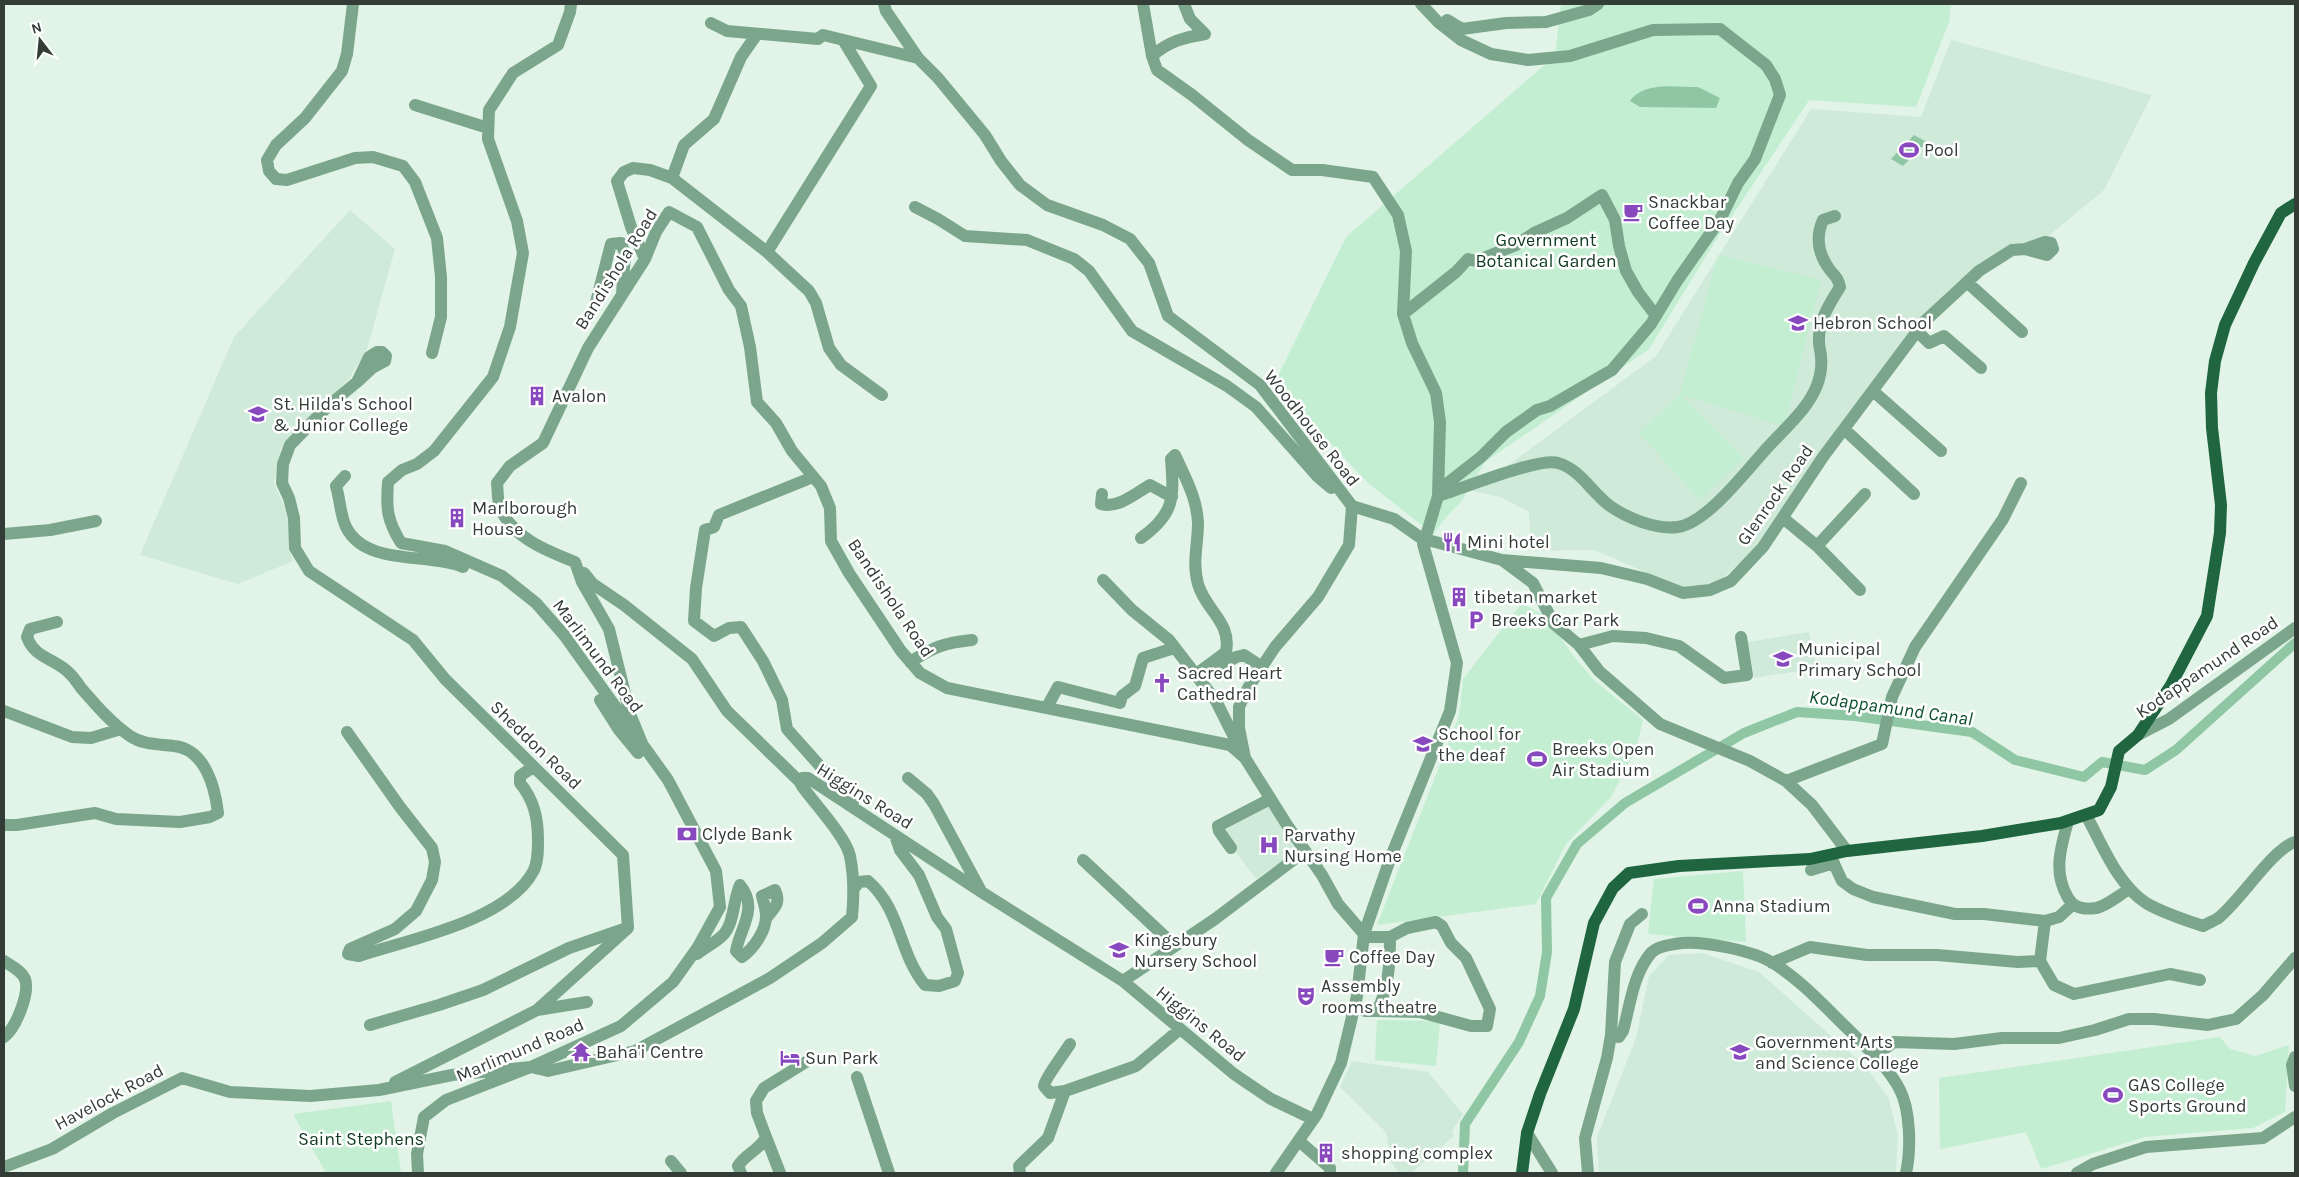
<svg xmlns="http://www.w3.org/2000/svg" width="2299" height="1177" viewBox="0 0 2299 1177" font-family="Karla,sans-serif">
<rect width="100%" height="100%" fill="#e1f4e7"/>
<path fill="#d0ead9" d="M1951 40 2152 95 2104 190 2046 238 2019 243 1974 268 1948 291 1894 355 1774 524 1746 558 1713 587 1685 590 1595 550 1531 551 1529 512 1500 497 1473 491 1656 356 1811 109 1921 117Z
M350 210 395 249 367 349 349 379 281 448 274 483 286 511 290 531 289 550 293 561 238 584 140 555 234 337Z
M1809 632 1817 668 1754 678 1748 642Z
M1268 806 1296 851 1256 879 1220 831Z
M1702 953 1759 972 1865 1066 1888 1097 1898 1135 1896 1173H1599L1597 1137 1636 1038 1649 976 1669 955Z
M1352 1061 1428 1072 1463 1114 1452 1131 1454 1136 1411 1173H1399L1391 1162 1386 1132 1340 1087Z"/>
<path fill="#c3eed2" d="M1561 4H1951L1949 22 1916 107 1809 100 1716 240 1649 349 1485 462 1461 502 1447 516 1433 534 1368 483 1274 384 1346 237 1555 56Z
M1718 255 1821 280 1784 426 1681 395 1744 458 1700 500 1639 433 1680 394Z
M1522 603 1545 616 1575 658 1595 681 1643 720 1636 750 1611 797 1566 844 1536 904 1377 925 1459 716 1463 679Z
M1743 871 1746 942 1648 934 1654 879Z
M1377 1020 1440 1021 1436 1066 1375 1060Z
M2220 1037 2230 1049 2256 1056 2289 1045 2285 1112 2253 1128 2145 1137 2041 1169 2026 1132 1940 1149 1939 1078Z
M391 1101 401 1173H326L293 1114Z"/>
<path fill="#8fc7a4" d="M1698 87 1720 98 1716 108 1640 107 1630 101C1644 81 1676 87 1698 87Z
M1914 135 1927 142 1903 166 1891 159Z"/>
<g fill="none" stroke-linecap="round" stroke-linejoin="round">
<path stroke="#8fc7a4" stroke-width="10" d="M1463 1173 1465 1124 1519 1042 1540 996 1547 952 1546 898 1577 844 1625 803 1744 733 1797 712 1855 716 1972 732 2015 760 2084 777 2102 762 2145 770 2176 750 2295 643"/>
<path stroke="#7ca68b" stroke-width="12" d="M353 4 347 54 342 71 305 118 276 145 267 160 269 171 276 179 287 180 355 158 373 157 403 166 415 182 437 238 441 277V317L432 353
M884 4 886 11 918 58 938 78 985 135 1001 161 1020 185 1047 205 1103 225 1130 239 1149 263 1168 316 1260 385 1352 506 1394 519 1421 538
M1143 4 1152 56
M1184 4 1190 19 1205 34
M1421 4 1438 22 1461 40 1491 54 1528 60 1570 56 1653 30 1720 29 1766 65 1775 79 1780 95 1755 159 1738 183 1721 218 1677 281 1651 324 1612 370 1550 406 1537 410 1506 432 1481 457 1444 486 1438 496 1426 536
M1447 20 1462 29 1506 23 1546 22 1589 10 1598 4
M711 23 727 31 818 39 823 35 918 58
M1205 34C1183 38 1169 41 1152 56L1157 70 1192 95 1248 140 1292 170H1322L1373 177 1398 215 1406 251 1403 314
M415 105 488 128
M672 178 684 145 714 119 741 57 757 34
M915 207 938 219 965 236 1027 240 1074 259 1089 271 1132 331 1227 386 1256 407 1318 477 1331 488
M767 252 871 86 843 40
M645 259 631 227 617 181 624 172 633 168 650 170 672 178 767 252 809 291 816 303 829 348 841 365 882 395
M1968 283 2022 332
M595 306 611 244 621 243 625 254 622 294
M1917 331 1929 343 1944 336 1981 368
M357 382 372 368 385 361 386 356 382 352H377L369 357 357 382 327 407 290 445 283 464 282 483 289 498 294 518 295 548 309 571 413 640 445 679 623 855 628 928 537 1010 395 1082
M1873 391 1941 451
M1844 429 1914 494
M1175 455C1185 477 1197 498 1198 523 1198 544 1192 563 1198 584 1205 610 1232 622 1226 652L1195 675
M345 476 336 486C340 499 340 514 346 527 366 567 429 552 463 567
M813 477 719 515 714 527 705 530 696 588 694 621 714 636 729 628 741 627 763 661 782 700 787 729 853 803
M1102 494 1101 504C1118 509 1136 493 1150 485L1172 497
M1438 496C1461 489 1539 457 1558 463 1580 469 1592 493 1610 506 1627 518 1656 530 1678 527 1707 523 1747 470 1767 448 1779 435 1792 423 1803 409 1814 395 1823 376 1821 357 1821 352 1819 347 1819 342 1818 321 1830 303 1840 287 1838 278 1835 276 1830 270 1818 254 1815 238 1823 220L1835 216
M1438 496 1440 422 1436 393 1412 343 1403 314 1456 272 1468 259 1476 261 1516 245 1534 233 1567 218 1602 195 1615 220 1619 246 1626 271 1638 292 1656 316
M1783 518 1817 546 1860 590
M4 534 50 530 96 521
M1141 538C1175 514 1174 497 1171 459L1175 455
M1428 540 1502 560 1533 583 1554 624 1579 645 1599 671 1660 724 1750 761 1786 781 1812 805 1847 851
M1817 546 1865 494
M1502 560 1601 568 1647 579 1683 593 1710 590 1731 581 1763 547 1823 457 1924 322 1979 271 2012 250 2025 249 2047 255 2053 249 2051 243 2045 242 2025 249
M584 573 593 584 624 605 692 659 727 711 799 781
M1103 580 1132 610 1169 640 1216 701 1238 745
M1579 645 1613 636 1646 638 1679 646 1724 678 1747 675 1741 637
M910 662C934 647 943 643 972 640
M1212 671 1236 657 1244 655 1262 667
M600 700 619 730 638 753
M1047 707 1058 687 1120 703 1122 696 1135 686 1143 658 1174 648
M4 711 72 737 91 738 121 729
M347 732 400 807 432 848 435 862 432 880 416 911 395 929 350 949 348 954 359 956C410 939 508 921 534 870 538 861 538 850 538 840 538 818 534 800 520 783V776L533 767
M2138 735 2169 719 2295 628
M644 748 630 714 609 629 582 582 575 562C547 551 514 538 501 510 497 502 498 491 497 483L510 466 543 443 588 348 645 259 656 232 669 212 697 227 729 290 741 306 750 347 757 402 776 423 792 451 821 486 830 508 831 541 849 573 901 651 920 673 947 688 1230 745 1245 758 1287 825 1322 875 1338 904 1364 934
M1245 758 1239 728V707L1248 688 1275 647 1318 597 1349 545 1352 506
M908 778 927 794 934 804 981 891
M1786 781 1882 744 1892 697 1915 647 2003 519 2021 483
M2086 815C2102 844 2117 884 2146 903 2163 913 2185 920 2203 926 2208 923 2213 921 2217 919 2238 904 2273 848 2295 842
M2068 821C2061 847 2053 871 2067 896 2073 908 2083 910 2096 908 2107 906 2120 894 2130 889
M4 825H17L95 813 116 819 180 822 210 817 218 813C215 787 205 749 174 746 159 744 143 745 130 736 111 723 96 705 81 688 77 682 72 675 67 671 52 658 34 657 27 637L30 629 57 622
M1231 848 1219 831 1218 826 1270 799
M1830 855 1842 881 1853 889 1873 897 1955 914H1984L2045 921 2059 917 2072 905
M1083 860 1175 946
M1811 870 1834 863
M853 890 859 882 868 881C901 909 899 954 925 985L939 986 955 981 958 973 946 929 937 917 919 875 900 850 895 835
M1642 914 1630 924 1615 962 1611 1035 1619 1037 1623 1031C1630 1006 1633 974 1651 953 1657 946 1673 944 1682 943 1705 941 1754 951 1773 963 1802 981 1826 1008 1850 1031 1867 1048 1887 1066 1899 1088 1911 1110 1911 1150 1906 1173
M697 954C705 947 715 943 722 936 734 926 733 900 740 885 759 908 740 928 736 951L742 957C754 948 766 931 766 916 766 910 764 903 762 896L775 890C781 902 775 908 767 917
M4 961C11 966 21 970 25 979 30 993 16 1028 4 1037
M2040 961 2045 921
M1772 963 1810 947 1867 955H1937L2018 962 2040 961 2054 985 2074 994 2170 974 2200 980
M1123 981 1215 919 1305 851
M1354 1005 1365 1011H1377C1389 988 1390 962 1390 937H1364
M537 1010 587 1002
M1377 1011 1420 1012 1471 1026H1487L1490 1009 1466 958 1451 943 1442 926 1436 922 1407 928 1390 937
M370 1025 439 1005 483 990 569 948 624 929
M1070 1044C1065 1052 1044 1080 1044 1086L1050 1093 1065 1091 1136 1066 1179 1030
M1875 1056 1894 1042 1954 1044 2002 1038H2059L2095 1030 2129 1019H2154L2208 1025 2236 1019 2263 995 2295 958
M2295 1057 2292 1065 2295 1086
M857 1077 889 1173
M1527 1133 1552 1173
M766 1137 780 1173
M1299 1141 1330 1168V1173
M671 1161 681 1173
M4 1167 52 1149 113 1113 182 1078 230 1092 310 1096 379 1090 452 1075 531 1067 548 1071 635 1051 770 978 822 943 852 917C854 897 854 876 850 856 846 837 814 803 802 786L799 781 802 778H808L983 893 1123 981 1234 1074 1271 1099 1313 1119
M418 1173 417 1154 424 1117 446 1100 531 1067 621 1026 673 982 698 947 720 907 716 871 668 780 564 635 536 603 502 576 445 551 401 543C387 520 386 509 388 482L402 470 417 464 434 451 493 377 510 327 523 253 517 221 488 139 489 110 513 73 558 45 570 12 571 4
M741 1173 738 1166C745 1154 761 1149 766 1137L757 1113 756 1101 764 1088 806 1062
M1020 1173 1019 1166 1048 1138 1065 1091
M1276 1173 1317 1114 1341 1063 1357 996 1364 934 1390 859 1450 711 1457 663 1423 544
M1588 1173 1585 1138 1607 1058 1611 1035
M2077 1173 2093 1164 2146 1147 2263 1138 2295 1117"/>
<path stroke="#1e6540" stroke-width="12" d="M1522 1173 1527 1133 1540 1094 1574 1009 1594 923 1613 888 1629 873 1679 866 1810 859 1847 851 1982 836 2061 823 2099 810 2111 787 2119 751 2138 735 2171 685 2207 616 2220 533 2221 505 2212 428 2211 393 2215 361 2225 325 2254 263 2281 213 2295 204"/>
</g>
<defs>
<symbol id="stadium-bare" viewBox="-9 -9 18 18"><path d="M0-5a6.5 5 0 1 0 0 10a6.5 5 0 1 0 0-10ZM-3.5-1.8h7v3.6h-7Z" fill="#8949be" stroke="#fff" stroke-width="2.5" paint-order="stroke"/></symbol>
<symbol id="cafe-bare" viewBox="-9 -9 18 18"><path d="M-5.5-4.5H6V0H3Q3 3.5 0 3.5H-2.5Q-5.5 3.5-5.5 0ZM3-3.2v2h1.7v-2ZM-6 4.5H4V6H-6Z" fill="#8949be" stroke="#fff" stroke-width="2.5" paint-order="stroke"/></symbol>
<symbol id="school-bare" viewBox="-9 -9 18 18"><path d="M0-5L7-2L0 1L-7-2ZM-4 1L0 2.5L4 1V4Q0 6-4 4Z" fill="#8949be" stroke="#fff" stroke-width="2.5" paint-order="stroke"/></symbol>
<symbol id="building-bare" viewBox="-9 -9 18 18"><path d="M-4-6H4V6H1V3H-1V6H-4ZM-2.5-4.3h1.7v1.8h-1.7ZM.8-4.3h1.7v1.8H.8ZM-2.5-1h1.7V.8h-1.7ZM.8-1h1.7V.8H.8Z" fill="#8949be" stroke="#fff" stroke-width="2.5" paint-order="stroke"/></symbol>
<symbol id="restaurant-bare" viewBox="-9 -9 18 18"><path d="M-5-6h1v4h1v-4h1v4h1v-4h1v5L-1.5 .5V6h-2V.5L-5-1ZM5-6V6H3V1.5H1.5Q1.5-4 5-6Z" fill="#8949be" stroke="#fff" stroke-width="2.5" paint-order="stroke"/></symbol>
<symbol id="parking-bare" viewBox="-9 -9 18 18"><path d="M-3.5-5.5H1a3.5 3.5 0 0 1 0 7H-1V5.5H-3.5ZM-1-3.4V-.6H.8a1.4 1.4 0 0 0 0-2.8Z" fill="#8949be" stroke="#fff" stroke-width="2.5" paint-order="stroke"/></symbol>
<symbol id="church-bare" viewBox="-9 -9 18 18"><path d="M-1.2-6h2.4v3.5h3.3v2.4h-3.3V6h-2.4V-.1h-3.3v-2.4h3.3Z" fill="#8949be" stroke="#fff" stroke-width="2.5" paint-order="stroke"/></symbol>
<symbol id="bank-bare" viewBox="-9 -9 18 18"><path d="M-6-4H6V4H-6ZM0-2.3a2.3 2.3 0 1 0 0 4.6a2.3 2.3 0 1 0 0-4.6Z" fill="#8949be" stroke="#fff" stroke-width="2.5" paint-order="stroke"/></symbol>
<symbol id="hospital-bare" viewBox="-9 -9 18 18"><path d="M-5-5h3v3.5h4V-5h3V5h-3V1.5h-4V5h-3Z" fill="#8949be" stroke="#fff" stroke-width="2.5" paint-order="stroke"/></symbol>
<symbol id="theatre-bare" viewBox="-9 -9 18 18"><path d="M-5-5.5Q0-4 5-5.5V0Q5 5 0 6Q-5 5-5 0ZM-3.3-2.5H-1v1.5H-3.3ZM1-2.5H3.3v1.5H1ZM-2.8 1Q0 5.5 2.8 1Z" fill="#8949be" stroke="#fff" stroke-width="2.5" paint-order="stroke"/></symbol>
<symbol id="temple-bare" viewBox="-9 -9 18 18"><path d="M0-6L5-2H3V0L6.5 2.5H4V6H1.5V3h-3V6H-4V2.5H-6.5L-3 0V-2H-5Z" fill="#8949be" stroke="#fff" stroke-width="2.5" paint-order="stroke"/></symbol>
<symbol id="university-bare" viewBox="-9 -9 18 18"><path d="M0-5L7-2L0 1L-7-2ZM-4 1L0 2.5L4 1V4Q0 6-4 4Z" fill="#8949be" stroke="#fff" stroke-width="2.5" paint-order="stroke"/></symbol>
<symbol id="hotel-bare" viewBox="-9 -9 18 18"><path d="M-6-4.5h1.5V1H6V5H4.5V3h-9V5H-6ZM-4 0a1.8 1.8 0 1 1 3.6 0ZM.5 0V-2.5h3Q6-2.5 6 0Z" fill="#8949be" stroke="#fff" stroke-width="2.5" paint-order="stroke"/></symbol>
</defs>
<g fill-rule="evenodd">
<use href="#stadium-bare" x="1895" y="136" width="28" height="28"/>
<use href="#cafe-bare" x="1619" y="198" width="28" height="28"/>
<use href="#school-bare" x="1784" y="309" width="28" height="28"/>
<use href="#building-bare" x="523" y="382" width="28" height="28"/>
<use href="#school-bare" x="244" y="400" width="28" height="28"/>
<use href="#building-bare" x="443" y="504" width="28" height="28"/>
<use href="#restaurant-bare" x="1438" y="528" width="28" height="28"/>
<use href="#building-bare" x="1445" y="583" width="28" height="28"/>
<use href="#parking-bare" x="1462" y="606" width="28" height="28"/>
<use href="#school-bare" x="1769" y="645" width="28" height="28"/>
<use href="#church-bare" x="1148" y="669" width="28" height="28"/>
<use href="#school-bare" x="1409" y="730" width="28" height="28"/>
<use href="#stadium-bare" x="1523" y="745" width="28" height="28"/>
<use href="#bank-bare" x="673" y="820" width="28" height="28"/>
<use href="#hospital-bare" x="1255" y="831" width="28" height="28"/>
<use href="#stadium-bare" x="1684" y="892" width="28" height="28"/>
<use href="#school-bare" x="1105" y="936" width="28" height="28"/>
<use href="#cafe-bare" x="1320" y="943" width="28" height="28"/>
<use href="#theatre-bare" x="1292" y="982" width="28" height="28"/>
<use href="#temple-bare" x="567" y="1038" width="28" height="28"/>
<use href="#university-bare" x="1726" y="1038" width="28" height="28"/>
<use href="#hotel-bare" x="776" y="1044" width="28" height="28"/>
<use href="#stadium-bare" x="2099" y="1081" width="28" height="28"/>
<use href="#building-bare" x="1312" y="1139" width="28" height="28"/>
</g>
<g text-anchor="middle" stroke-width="5" stroke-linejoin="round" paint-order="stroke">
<g font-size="18" fill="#343c37" stroke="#fff" text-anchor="start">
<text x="1924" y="156">Pool</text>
<text x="1648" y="208">Snackbar<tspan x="1648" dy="21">Coffee Day</tspan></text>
<text x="1813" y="329">Hebron School</text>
<text x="552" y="402">Avalon</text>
<text x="273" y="410">St. Hilda's School<tspan x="273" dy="21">&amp; Junior College</tspan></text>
<text x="472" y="514">Marlborough<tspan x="472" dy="21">House</tspan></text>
<text x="1467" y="548">Mini hotel</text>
<text x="1474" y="603">tibetan market</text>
<text x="1491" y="626">Breeks Car Park</text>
<text x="1798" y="655">Municipal<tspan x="1798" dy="21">Primary School</tspan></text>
<text x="1177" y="679">Sacred Heart<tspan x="1177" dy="21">Cathedral</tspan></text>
<text x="1438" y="740">School for<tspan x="1438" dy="21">the deaf</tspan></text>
<text x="1552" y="755">Breeks Open<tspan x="1552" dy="21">Air Stadium</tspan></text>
<text x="702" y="840">Clyde Bank</text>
<text x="1284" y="841">Parvathy<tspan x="1284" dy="21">Nursing Home</tspan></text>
<text x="1713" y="912">Anna Stadium</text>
<text x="1134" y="946">Kingsbury<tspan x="1134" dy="21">Nursery School</tspan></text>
<text x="1349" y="963">Coffee Day</text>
<text x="1321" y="992">Assembly<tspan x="1321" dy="21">rooms theatre</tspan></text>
<text x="1755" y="1048">Government Arts<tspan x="1755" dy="21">and Science College</tspan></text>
<text x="596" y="1058">Baha'i Centre</text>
<text x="805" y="1064">Sun Park</text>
<text x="2128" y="1091">GAS College<tspan x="2128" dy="21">Sports Ground</tspan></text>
<text x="1341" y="1159">shopping complex</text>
</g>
<g font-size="18" fill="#0e3a23" stroke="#fff">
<text x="1546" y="246">Government<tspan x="1546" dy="21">Botanical Garden</tspan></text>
<text x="361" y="1145">Saint Stephens</text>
</g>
<g font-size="18" fill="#343c37" stroke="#fff">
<text transform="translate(616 269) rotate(-58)" y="6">Bandishola Road</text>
<text transform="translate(1312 428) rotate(52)" y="6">Woodhouse Road</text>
<text transform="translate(1775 495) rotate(-55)" y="6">Glenrock Road</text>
<text transform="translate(891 598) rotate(56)" y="6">Bandishola Road</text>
<text transform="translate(598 656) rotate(53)" y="6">Marlimund Road</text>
<text transform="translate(2207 667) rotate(-34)" y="6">Kodappamund Road</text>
<text transform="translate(536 745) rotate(44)" y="6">Sheddon Road</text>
<text transform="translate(865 796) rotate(32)" y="6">Higgins Road</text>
<text transform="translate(1201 1024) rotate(39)" y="6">Higgins Road</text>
<text transform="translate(520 1050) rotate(-23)" y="6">Marlimund Road</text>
<text transform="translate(109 1097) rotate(-28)" y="6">Havelock Road</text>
</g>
<g font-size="19" font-style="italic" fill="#0b4f2e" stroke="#fff">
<text transform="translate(1891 707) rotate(8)" y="7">Kodappamund Canal</text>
</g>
</g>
<rect width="2299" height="1177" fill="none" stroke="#343c37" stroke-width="10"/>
<g transform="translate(40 40) rotate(344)" stroke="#ffffff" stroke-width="4" paint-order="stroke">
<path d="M0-4L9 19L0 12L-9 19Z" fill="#343c37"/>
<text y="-8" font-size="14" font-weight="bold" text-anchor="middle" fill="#343c37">N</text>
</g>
</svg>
